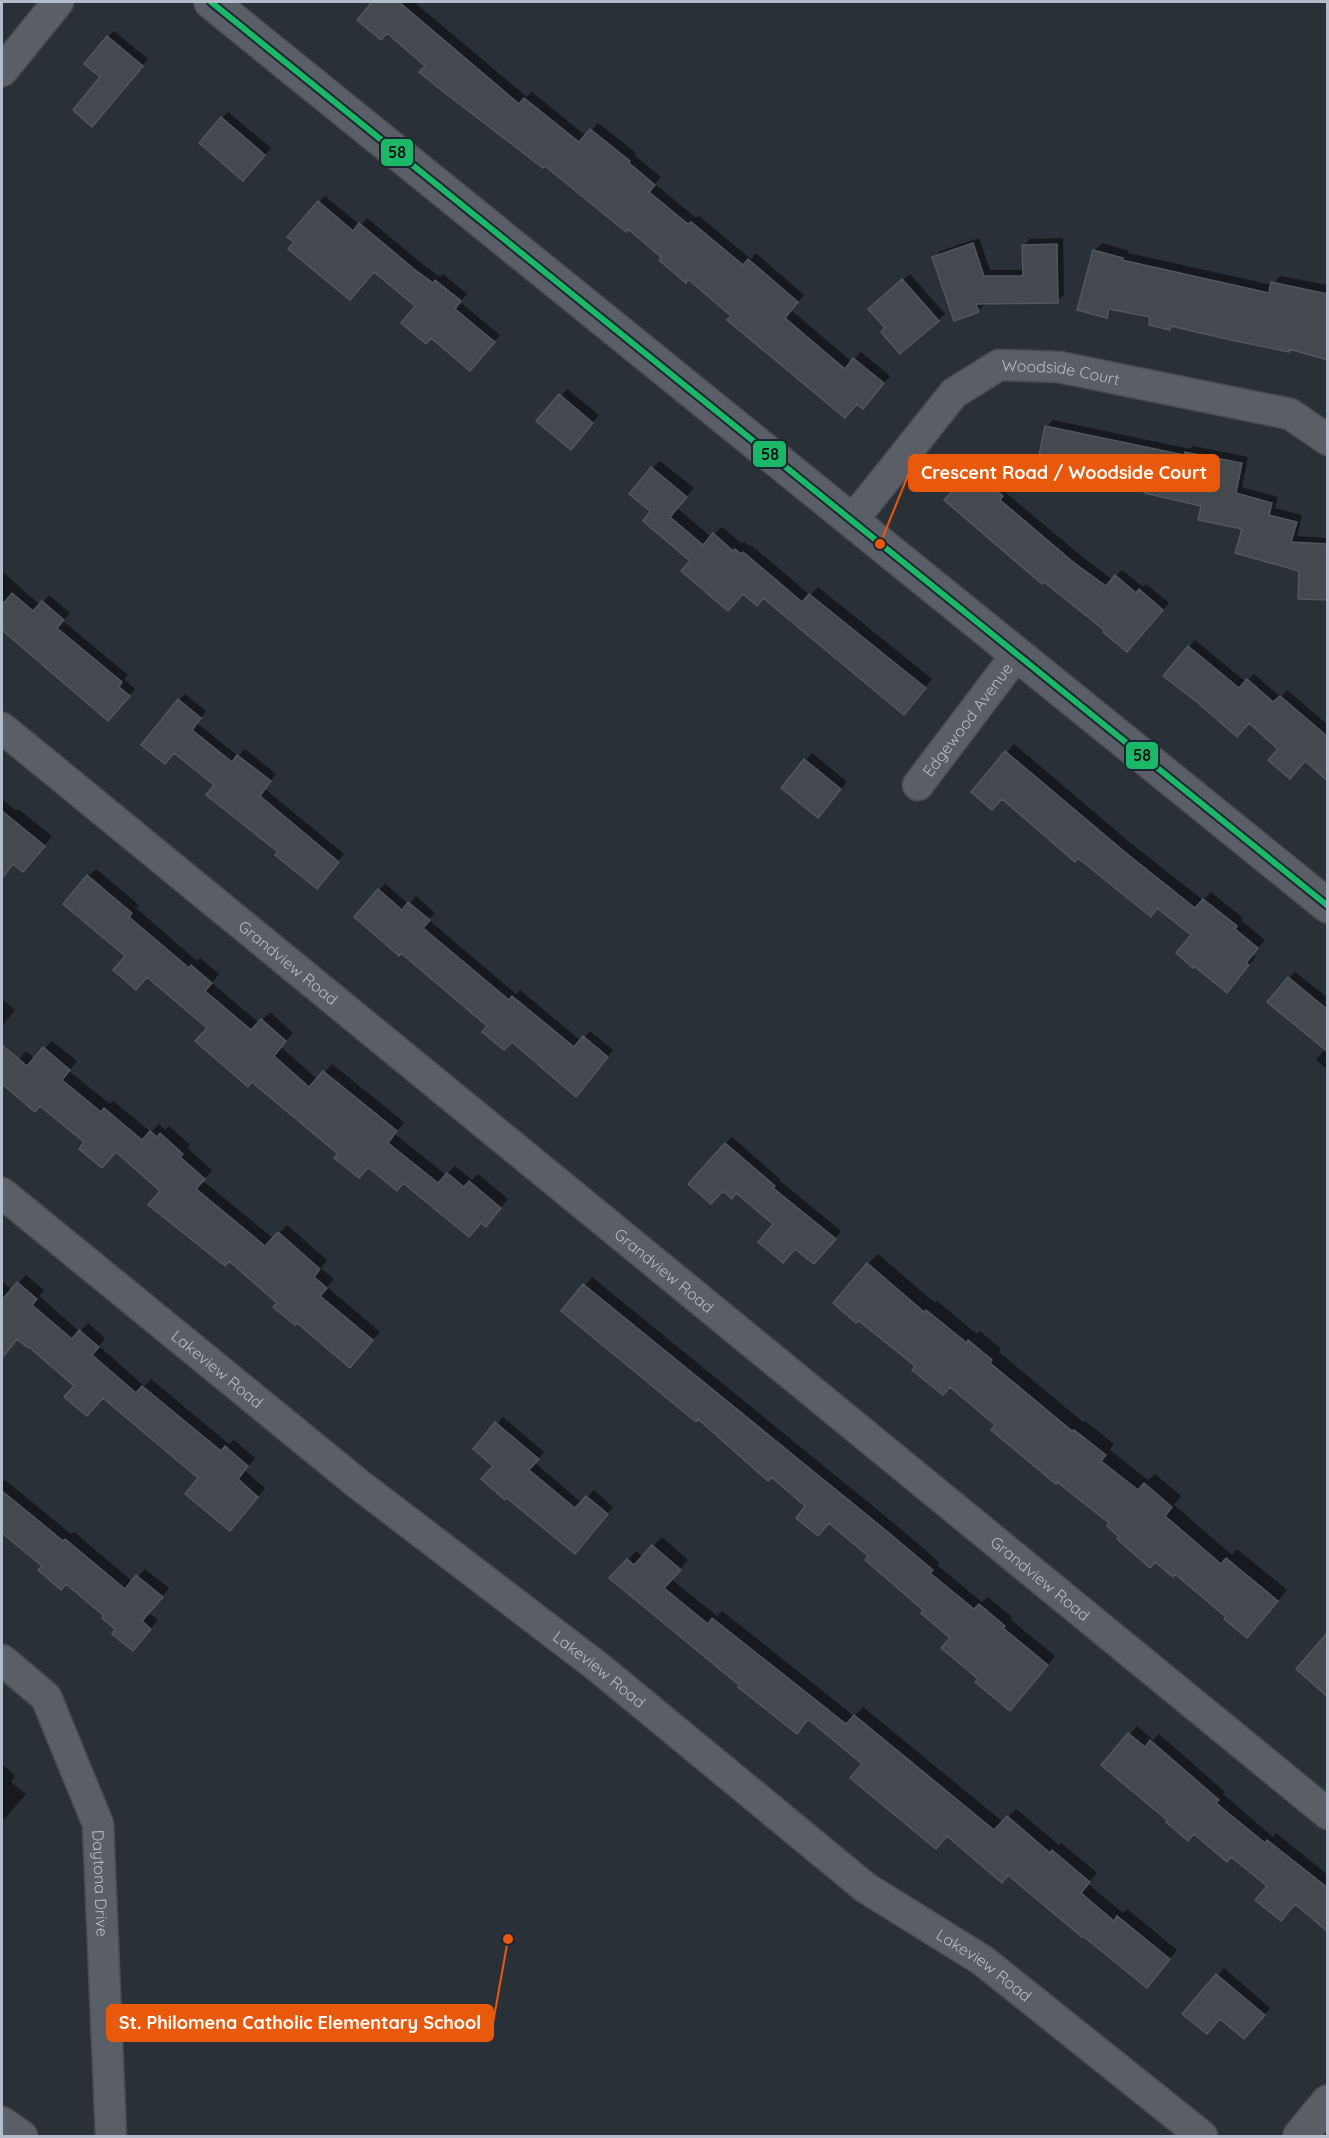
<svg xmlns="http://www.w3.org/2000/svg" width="1329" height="2138" viewBox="0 0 1329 2138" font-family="Quicksand,sans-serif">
<rect width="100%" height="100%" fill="#2a3038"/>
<path fill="#0007" d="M374 2H414L527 97 532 92 586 136 598 123 636 153 634 155 661 177 655 184 696 218 699 216 751 259 756 253 804 295 791 310 852 362 861 352 890 376 870 400 663 257 387 32 359 20Z
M114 31 148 59 99 119 108 37Z
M228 112 271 148 249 172 222 118Z
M325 196 360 225 367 218 421 263 440 277 443 274 467 294 460 302 500 335 476 363 417 306 319 202Z
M979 238 990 270H1024V245L1030 239 1063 238 1064 295 1057 301 984 302 985 304 978 311 934 258 940 251Z
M1102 243 1129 251 1128 253 1272 285 1280 276 1328 285V358L1290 348 1288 350 1173 325 1170 328 1152 316 1114 308 1106 316 1079 309 1095 250Z
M910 274 945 314 901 352 887 328 877 303Z
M567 389 599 415 577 441 539 421Z
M1053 420 1190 449 1193 446 1248 457 1242 487 1278 497 1275 508 1302 515 1297 536 1328 538V599L1301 570 1243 527 1203 504 1148 481 1100 471 1096 474 1066 459 1046 427Z
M985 460H991L1005 471 997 480 1008 489 1005 492 1080 555 1113 580 1122 570 1143 587 1146 584 1169 603 1134 644 1106 630 946 500Z
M660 461 694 488 677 508 711 537 722 527 742 544 744 542 750 547 751 545 810 595 818 587 932 679 911 705 764 596 743 592 692 560 652 511 653 468Z
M2 571 40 605 49 595 70 613 63 621 128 675 124 679 135 689 115 713 52 673 2 628Z
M1195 640 1246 682 1254 674 1281 697 1287 690 1328 725V779L1305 760 1280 749 1189 647Z
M185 694 206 711 197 723 238 756 245 749 276 774 265 789 344 854 323 880 280 851 216 785 179 700Z
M1014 744 1133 845 1203 900 1211 892 1243 918 1241 920 1265 940 1253 954 1256 957 1234 983 1193 935 1158 907 1150 915 1002 798 973 792Z
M812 753 847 782 824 810 783 788Z
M2 799 16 811 18 809 52 836 32 862 13 863 10 866 2 859Z
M96 869 139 905 136 908 197 961 200 958 219 974 212 983 259 1023 270 1012 293 1033 281 1047 318 1080 332 1064 404 1122 395 1134 446 1175 455 1166 472 1180 478 1174 508 1199 493 1217 340 1154 209 1028 127 955 88 876Z
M385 884 409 904 416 896 435 913 429 920 516 994 520 990 581 1041 590 1031 613 1050 582 1088 489 1025 379 890Z
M1295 972 1328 998V1070L1316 1060 1326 1048 1289 978Z
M2 999 15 1010 2 1026Z
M52 1041 77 1061 69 1071 110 1104 113 1101 151 1132 159 1124 165 1130 169 1126 190 1145 187 1148 212 1170 203 1181 274 1239 287 1225 327 1260 321 1268 334 1279 327 1287 380 1332 350 1366 279 1303 162 1191 117 1150 86 1142 40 1105 35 1110 2 1082V1079L26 1051 35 1059Z
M732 1137 780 1179 779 1180 841 1231 820 1256 775 1224 737 1191 690 1184Z
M878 1254 935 1303 937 1301 977 1334 980 1331 1001 1349 999 1352 1083 1422 1085 1421 1114 1444 1110 1450 1148 1480 1155 1474 1181 1496 1174 1505 1232 1555 1237 1549 1287 1590 1257 1626 1228 1616 1176 1572 1111 1523 950 1386 917 1365 868 1264Z
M26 1275 44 1290 39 1296 80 1332 88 1323 105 1338 99 1346 144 1386 151 1379 229 1444 234 1440 255 1458 245 1471 265 1488 238 1521 200 1478 103 1396 76 1386 29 1345 18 1338 9 1347 2 1340V1281L12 1290Z
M592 1277 896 1525 939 1562 937 1565 982 1602 988 1597 1012 1617 1010 1619 1055 1656 1018 1701 980 1679 952 1637 870 1556 563 1311Z
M503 1417 544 1452 535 1463 582 1503 594 1490 613 1507 581 1545 475 1449Z
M5 1480 71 1534 74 1532 133 1582 145 1569 169 1588 149 1613 158 1620 141 1641 117 1629 106 1616 2 1531V1483Z
M662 1537 688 1560 671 1579 717 1616 722 1611 854 1716 863 1707 1003 1822 1016 1809 1059 1845 1061 1843 1097 1873 1088 1884 1123 1913 1127 1909 1177 1950 1155 1977 1009 1873 864 1764 809 1718 797 1732 612 1578 636 1551 643 1557Z
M1137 1726 1153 1740 1159 1734 1225 1792 1223 1794 1273 1837 1276 1833 1328 1875V1930L1296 1903 1281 1919 1269 1886 1231 1856 1170 1820 1103 1765Z
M2 1764 15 1776 11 1782 26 1794 2 1822Z
M1224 1968 1270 2008 1251 2031 1220 2017 1185 2014Z"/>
<path fill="#444950" stroke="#52575f" stroke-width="1.5" d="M372 2H399L519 104 524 98 579 142 590 129 630 161 629 163 655 185 649 192 688 224 691 222 743 265 748 259 798 302 785 318 845 369 853 358 884 383 863 409 857 404 845 418 727 320 731 316 688 279 686 283 659 260 661 257 628 229 626 232 545 166 543 168 436 86 419 72 425 66 387 33 381 40 357 20Z
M107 36 143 66 92 127 73 110 100 77 84 64Z
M221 117 265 155 243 181 199 143Z
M318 201 353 231 359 223 414 269 433 283 435 280 461 301 455 309 495 342 470 371 431 338 426 344 401 323 415 306 374 272 350 300 288 249 294 242 287 237Z
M973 243 984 276H1023L1022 245 1057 244 1058 303 976 304 979 312 954 321 932 257Z
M1093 250 1123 258 1122 260 1269 293 1271 282 1328 294V360L1289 349V352L1231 340 1171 326 1170 330 1149 325 1150 317 1109 309 1107 318 1077 310Z
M902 279 939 321 900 354 881 332 885 328 868 309Z
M559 394 593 423 571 450 536 421Z
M1045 426 1184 455 1185 452 1242 463 1236 493 1272 503 1269 515 1297 522 1291 542 1328 544V600L1298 599 1299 571 1235 553 1242 529 1198 520 1201 506 1144 493 1147 482 1098 472 1097 476 1063 469 1065 460 1039 455Z
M980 462 999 478 992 487 1003 496 1000 500 1073 562 1106 586 1115 575 1136 593 1139 589 1163 610 1127 652 1103 632 1104 630 1044 582 1042 584 944 500Z
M651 467 687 497 670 517 703 545 713 533 733 551 735 549 741 554 743 552 802 602 809 594 926 688 904 715 763 598 757 606 743 594 728 611 681 571 690 561 643 521 650 511 629 494Z
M12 593 33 611 42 601 64 620 57 628 122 682 119 687 130 696 108 721 2 630V605Z
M1188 646 1239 688 1247 679 1273 702 1280 696 1328 737V781L1305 761 1290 779 1268 760 1278 749 1249 723 1237 737 1197 702 1163 676Z
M178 699 201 718 192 730 232 762 237 755 271 781 260 796 339 862 317 889 275 855 278 852 206 795 214 785 174 753 165 764 141 745Z
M1005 751 1126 853 1195 908 1203 899 1237 926 1235 929 1258 948 1246 963 1249 965 1227 993 1194 966 1193 968 1176 953 1191 935 1157 908 1151 917 1078 858 1075 862 1002 799 992 810 971 792Z
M804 759 841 789 818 818 781 788Z
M2 811 45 846 23 872 13 864 2 878Z
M87 875 132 913 129 917 189 968 191 965 212 983 205 991 251 1030 261 1019 286 1041 274 1056 309 1087 323 1071 397 1131 388 1143 438 1183 447 1173 464 1187 469 1181 501 1208 486 1227 481 1223 469 1237 403 1183 397 1191 368 1167 359 1178 334 1158 338 1154 252 1082 248 1087 195 1041 207 1028 147 977 136 990 113 970 125 956 63 904Z
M378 889 402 910 408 902 430 920 423 928 509 1000 512 996 574 1047 583 1036 608 1057 576 1097 512 1042 504 1050 482 1032 487 1026 401 953 399 956 354 917Z
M1288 977 1328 1010V1052L1267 1002Z
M2 1045 27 1066 43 1047 70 1070 62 1080 101 1112 104 1108 142 1140 150 1131 157 1137 160 1133 183 1154 180 1157 205 1179 196 1189 265 1246 278 1232 320 1269 314 1277 327 1288 320 1296 373 1340 350 1368 297 1323 295 1325 273 1307 277 1303 229 1261 225 1266 148 1205 160 1191 116 1152 102 1168 79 1149 84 1142 40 1106 35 1112 2 1084Z
M725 1143 775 1186 773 1188 836 1239 814 1264 795 1249 783 1263 758 1242 773 1224 736 1193 732 1199 723 1191 711 1204 688 1184Z
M867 1263 924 1312 926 1310 967 1343 968 1340 992 1360 990 1363 1072 1431 1074 1430 1106 1455 1101 1461 1138 1490 1144 1483 1172 1507 1165 1516 1221 1564 1226 1558 1278 1601 1247 1638 1224 1619 1226 1617 1175 1574 1173 1577 1155 1562 1150 1568 1117 1539 1119 1537 1107 1526 1109 1523 1057 1482 1056 1484 991 1430 995 1425 950 1387 943 1395 912 1370 915 1366 859 1321 856 1323 833 1303Z
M17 1282 37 1299 32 1305 72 1339 79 1330 99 1347 92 1355 136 1393 142 1386 221 1451 225 1446 248 1466 238 1479 258 1497 230 1531 185 1494 198 1478 103 1398 87 1416 64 1397 74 1386 29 1347 28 1348 17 1339 2 1358V1300Z
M583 1284 889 1533 933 1570 930 1573 974 1609 979 1604 1005 1626 1003 1628 1048 1665 1010 1711 975 1682 978 1679 941 1648 950 1638 921 1613 923 1610 865 1560 868 1556 829 1523 818 1536 796 1518 805 1506 771 1477 768 1481 698 1419 696 1422 561 1311Z
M495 1422 539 1459 529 1470 575 1508 586 1496 608 1514 575 1554 507 1498 505 1500 481 1479 493 1466 473 1449Z
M2 1491 63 1541 65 1539 125 1589 136 1575 163 1597 142 1621 151 1629 133 1651 112 1634 115 1629 102 1618 104 1616 66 1584 61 1590 38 1570 42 1566 2 1533Z
M652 1545 681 1570 664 1588 708 1624 712 1618 846 1724 854 1715 994 1830 1007 1816 1050 1853 1052 1850 1090 1882 1081 1893 1114 1921 1117 1916 1170 1959 1147 1988 1083 1936 1082 1937 1008 1875 1002 1883 947 1836 936 1849 850 1778 862 1764 808 1719 797 1734 738 1687 739 1685 609 1578 627 1559 634 1565Z
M1328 1632V1697L1296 1669Z
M1128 1733 1145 1747 1150 1740 1219 1800 1216 1803 1265 1843 1267 1840 1328 1888V1932L1295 1904 1281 1921 1255 1900 1267 1886 1231 1857 1227 1862 1194 1834 1188 1841 1166 1822 1167 1820 1101 1765Z
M1216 1974 1265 2015 1244 2039 1220 2019 1207 2034 1182 2014Z"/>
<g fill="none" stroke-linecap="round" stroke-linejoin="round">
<defs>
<g id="minor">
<path d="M2 71 58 2"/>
<path id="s1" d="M852 521 954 393 999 365 1059 367 1290 414 1328 440"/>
<path id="s2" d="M2 728 1328 1814"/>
<path id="s3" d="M918 785 1017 654"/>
<path id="s4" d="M2 1193 357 1483 598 1667 866 1888 982 1960 1202 2136"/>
<path id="s5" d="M2 1660 46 1697 98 1824 111 2136"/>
<path d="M2 2122 22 2136"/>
</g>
<path id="tertiary" d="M211 2 1328 906
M1300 2136 1328 2102"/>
</defs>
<use href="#minor" stroke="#484c53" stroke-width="33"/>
<use href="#tertiary" stroke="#484c53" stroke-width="36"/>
<use href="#minor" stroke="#5a5e66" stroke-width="30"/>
<use href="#tertiary" stroke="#5a5e66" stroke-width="33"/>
<defs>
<path id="bus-1" d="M211 2 1328 906"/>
</defs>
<use href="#bus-1" stroke="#1d2633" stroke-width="10"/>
<use href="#bus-1" stroke="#1ab867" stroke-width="6"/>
</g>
<g text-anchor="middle" stroke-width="4.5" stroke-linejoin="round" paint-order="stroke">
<g font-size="16" fill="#b4bcc9" stroke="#1d2633">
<text dy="6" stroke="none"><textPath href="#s1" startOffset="279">Woodside Court</textPath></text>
<text dy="6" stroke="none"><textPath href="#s3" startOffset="82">Edgewood Avenue</textPath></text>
<text dy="6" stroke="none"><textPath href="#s2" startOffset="370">Grandview Road</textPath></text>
<text dy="6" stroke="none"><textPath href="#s2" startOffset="856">Grandview Road</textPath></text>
<text dy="6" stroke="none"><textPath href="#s4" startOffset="278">Lakeview Road</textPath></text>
<text dy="6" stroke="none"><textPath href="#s2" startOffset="1342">Grandview Road</textPath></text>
<text dy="6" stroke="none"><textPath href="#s4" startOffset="764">Lakeview Road</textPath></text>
<text dy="6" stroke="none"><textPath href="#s5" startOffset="254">Daytona Drive</textPath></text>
<text dy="6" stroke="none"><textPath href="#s4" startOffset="1250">Lakeview Road</textPath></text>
</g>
</g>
<path fill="none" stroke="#e8590c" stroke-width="2" d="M880 544L909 473M508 1939L493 2023"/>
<g fill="#e8590c" stroke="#1d2633" stroke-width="2">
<circle cx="880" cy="544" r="6"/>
<circle cx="508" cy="1939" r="6"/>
</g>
<g fill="#e8590c" stroke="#e8590c" stroke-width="2">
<rect x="909" y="455" width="310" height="36" rx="6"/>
<rect x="107" y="2005" width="386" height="36" rx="6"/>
</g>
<g font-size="18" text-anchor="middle" font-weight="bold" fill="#fff">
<text x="1064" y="479">Crescent Road / Woodside Court</text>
<text x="300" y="2029">St. Philomena Catholic Elementary School</text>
</g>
<g stroke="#1d2633" stroke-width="2">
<rect x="380" y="138" width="34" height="29" rx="6" fill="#1ab867"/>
<rect x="752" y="440" width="35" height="28" rx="6" fill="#1ab867"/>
<rect x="1125" y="741" width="34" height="29" rx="6" fill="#1ab867"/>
</g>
<g font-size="16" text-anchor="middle" font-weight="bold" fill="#111">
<text x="397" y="158">58</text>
<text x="770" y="460">58</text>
<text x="1142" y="761">58</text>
</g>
<rect width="1329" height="2138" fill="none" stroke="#b4bcc9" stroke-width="6"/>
</svg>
